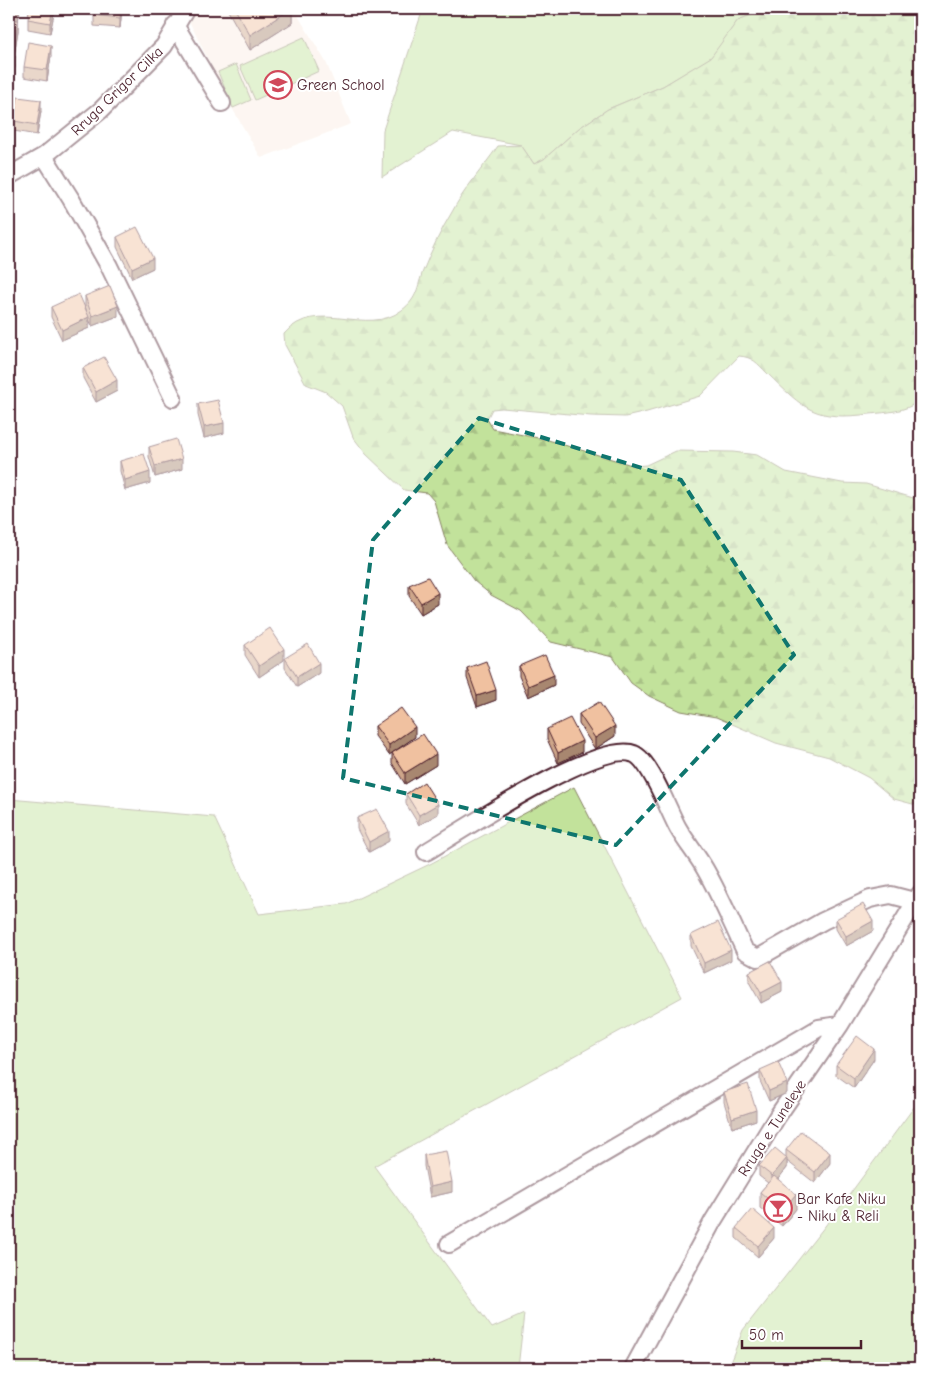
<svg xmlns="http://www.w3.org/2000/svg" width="929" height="1377" viewBox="0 0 929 1377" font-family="'Comic Neue',sans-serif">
<defs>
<pattern id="forest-firs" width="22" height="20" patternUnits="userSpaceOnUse" patternTransform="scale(1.25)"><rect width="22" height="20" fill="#c2e29b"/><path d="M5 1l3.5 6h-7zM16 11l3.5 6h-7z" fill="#a8c186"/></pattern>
</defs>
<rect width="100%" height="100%" fill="#fff"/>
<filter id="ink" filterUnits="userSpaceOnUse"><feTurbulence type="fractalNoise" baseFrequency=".02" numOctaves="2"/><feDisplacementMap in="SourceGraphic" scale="10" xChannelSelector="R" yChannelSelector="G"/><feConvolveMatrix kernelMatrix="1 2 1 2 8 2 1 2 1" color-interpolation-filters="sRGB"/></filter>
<g filter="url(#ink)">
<path fill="#faece2" d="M193 9H294L326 62 351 124 261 158 232 108 187 17Z"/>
<path fill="#c2e29b" stroke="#868063" d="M423 9H767L738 20 712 57 663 86 608 109 579 128 544 159 534 164 521 145 453 132 382 177 383 130Z
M304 37 319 71 255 100 240 66Z
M236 64 251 100 233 108 218 72Z
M574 787 682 997 374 1166 492 1328 524 1314 518 1368H9V799L214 817 259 914 346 904 430 864Z
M920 1099V1368H728L743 1330 844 1202Z"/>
<path fill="url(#forest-firs)" stroke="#868063" d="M767 9H920V401C903 412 889 412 870 414 814 421 805 410 767 373 757 363 753 357 739 356L700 396 647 412 625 417 591 416 502 408 492 409 487 419 493 429 548 440 635 466 646 465 676 451 733 452 757 455 786 472 842 483 866 484 920 500V806L894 799 869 778 829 757 776 743 716 717 681 711 649 696 631 683 613 657 551 642 521 611 491 595 474 581 447 545 434 501 427 493 404 490 366 454 353 437 342 406 326 392 306 384 285 345 284 334C317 296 366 338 402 310 418 298 417 287 423 271 431 251 441 230 452 212 464 189 483 168 498 146L521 145 534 164 544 159 579 128 608 109 663 86 711 57 738 20Z"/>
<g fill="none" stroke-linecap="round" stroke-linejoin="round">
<defs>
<path id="minor" d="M175 25 222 103
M44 156 71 199 109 266 173 398
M9 176 44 156 101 110 164 46 186 9
M426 852C461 831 599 739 634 754 650 760 669 812 678 828 686 842 697 855 705 869 720 895 732 924 745 951L758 958 823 921 870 899 891 895 914 901
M449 1244 819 1028 840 1025
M633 1368 713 1221 777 1117 840 1025 920 894"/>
</defs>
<use href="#minor" stroke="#4a1f2b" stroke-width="20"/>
<use href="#minor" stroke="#fff" stroke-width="16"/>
</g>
<path fill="#cea68a" stroke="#4a1f2b" d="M9 9H20L18 21V31L14 55 9 54Z
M55 9 50 33 28 29V19Z
M122 9 120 28 94 26V15Z
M227 9H292V23L250 50Z
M9 55 15 66 11 91 9 90Z
M51 56 47 81 24 77V67Z
M41 111 37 135 14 131V121Z
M117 237 153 268 132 278 117 247Z
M85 296 118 316 92 326 89 319V328L62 340 51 317V307L87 312 85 306Z
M83 368 117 391 96 402 83 378Z
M198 404 224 433 204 438 198 415Z
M149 447 182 469 155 477 149 457Z
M120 461 150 483 125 490 120 471Z
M409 585 438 604 421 614 409 596Z
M245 645 284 660 259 677 245 655Z
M285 658 319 673 297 687 285 668Z
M519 666 554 685 528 697 519 676Z
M467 668 496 700 477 707 467 678Z
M579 714 615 736 595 749 579 724Z
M375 726 415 737 389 755 375 736Z
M547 729 582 752 558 763 547 739Z
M392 753 436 765 405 784 392 763Z
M406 794 438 814 419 825 406 804Z
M357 818 389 841 369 852 357 829Z
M836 919 873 931 846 946 836 929Z
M691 935 731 960 704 973 691 946Z
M749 972 782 992 761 1003 749 982Z
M874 1059 854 1088 836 1075V1065Z
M760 1070 787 1093 769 1101 760 1081Z
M724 1092 756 1120 732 1128 724 1102Z
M786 1150 830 1163 815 1183 787 1161V1168L778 1179 796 1209 782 1226 760 1208V1192L768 1183 759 1176V1166L786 1157Z
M424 1155 452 1192 430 1197 424 1166Z
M736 1228 774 1238 758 1257 736 1238Z"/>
<path fill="#a88770" stroke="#4a1f2b" d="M18 9H20L18 21Z
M53 9H55L50 33V23Z
M121 9H122L120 28V18Z
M291 9H292V23L250 50V35Z
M18 20V31L14 55V45Z
M51 46V56L47 81V70Z
M15 56V66L11 91V81Z
M12 97V112L9 129V113Z
M41 100V111L37 135V125Z
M153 258V268L132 278V268Z
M118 306V316L92 326V316Z
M89 317V328L62 340V330Z
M117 380V391L96 402V392Z
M224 423V433L204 438V427Z
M182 459V469L155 477V466Z
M150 472V483L125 490V480Z
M438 593V604L421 614V603Z
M284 649V660L259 677V666Z
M319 663V673L297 687V677Z
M554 675V685L528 697V686Z
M496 690V700L477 707V696Z
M615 726V736L595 749V738Z
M415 727V737L389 755V745Z
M582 741V752L558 763V753Z
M436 754V765L405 784V773Z
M438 804V814L419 825V815Z
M389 831V841L369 852V842Z
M873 921V931L846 946V936Z
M731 950V960L704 973V963Z
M782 982V992L761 1003V993Z
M874 1049V1059L854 1088V1078Z
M787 1083V1093L769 1101V1091Z
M756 1110V1120L732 1128V1118Z
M830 1153V1163L815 1183V1172Z
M787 1158V1168L772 1186V1176Z
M452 1182V1192L430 1197V1187Z
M796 1194V1209L782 1226V1211Z
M774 1228V1238L758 1257V1246Z"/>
<path fill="#f0c1a0" stroke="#4a1f2b" d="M9 9H18V11Z
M29 9H53L50 23 28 19Z
M95 9H121L120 18 94 15Z
M235 9H291L250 35Z
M9 19 18 20 14 45 9 44Z
M28 42 51 46 47 70 24 67Z
M9 55 15 56 11 81 9 80Z
M9 96 12 97 9 113Z
M18 97 41 100 37 125 14 121Z
M137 227 153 258 132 268 117 237Z
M110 286 118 306 92 316 85 296Z
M79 294 89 317 62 330 51 307Z
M104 357 117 380 96 392 83 368Z
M218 400 224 423 204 427 198 404Z
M176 439 182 459 155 466 149 447Z
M144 454 150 472 125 480 120 461Z
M428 577 438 593 421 603 409 585Z
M270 628 284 649 259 666 245 645Z
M308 644 319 663 297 677 285 658Z
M545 655 554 675 528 686 519 666Z
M486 661 496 690 477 696 467 668Z
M599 702 615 726 595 738 579 714Z
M401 708 415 727 389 745 375 726Z
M570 718 582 741 558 753 547 729Z
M423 734 436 754 405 773 392 753Z
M424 782 438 804 419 815 406 794Z
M377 809 389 831 369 842 357 818Z
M863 904 873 921 846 936 836 919Z
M718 922 731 950 704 963 691 935Z
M770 961 782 982 761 993 749 972Z
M857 1036 874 1049 854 1078 836 1065Z
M778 1062 787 1083 769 1091 760 1070Z
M748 1084 756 1110 732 1118 724 1092Z
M801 1131 830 1153 815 1172 786 1150Z
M775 1148 787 1158 772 1176 759 1166Z
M446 1151 452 1182 430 1187 424 1155Z
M774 1176 796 1194 782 1211 760 1192Z
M752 1209 774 1228 758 1246 736 1228Z"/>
</g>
<path d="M0 0H929V1377H0ZM479 418 681 480 794 655 616 845 343 778 373 540Z" fill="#fff" fill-opacity=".55" fill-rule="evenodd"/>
<path fill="none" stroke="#0f766e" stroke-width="4" stroke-dasharray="10 6" stroke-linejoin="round" d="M479 418 681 480 794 655 616 845 343 778 373 540Z"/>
<defs>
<symbol id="school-ring" viewBox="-11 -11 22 22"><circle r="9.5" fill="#fff" stroke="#d1495b" stroke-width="1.5"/><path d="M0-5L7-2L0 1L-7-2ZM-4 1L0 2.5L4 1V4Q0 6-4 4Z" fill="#d1495b"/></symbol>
<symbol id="bar-ring" viewBox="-11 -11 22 22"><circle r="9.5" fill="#fff" stroke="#d1495b" stroke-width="1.5"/><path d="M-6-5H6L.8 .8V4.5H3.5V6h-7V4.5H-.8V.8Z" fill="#d1495b"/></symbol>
</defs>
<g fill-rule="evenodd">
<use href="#school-ring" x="262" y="69" width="32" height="32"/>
<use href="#bar-ring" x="762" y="1192" width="32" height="32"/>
</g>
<g text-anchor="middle" stroke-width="4" stroke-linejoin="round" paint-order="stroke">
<g font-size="15" fill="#4a1f2b" stroke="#fff" text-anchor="start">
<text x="297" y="90">Green School</text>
<text x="797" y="1204">Bar Kafe Niku<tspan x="797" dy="17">- Niku &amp; Reli</tspan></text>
</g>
<g font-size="15" fill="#4a1f2b" stroke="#fff">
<text transform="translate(117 91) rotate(-44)" y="5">Rruga Grigor Cilka</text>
<text transform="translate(772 1128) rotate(-57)" y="5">Rruga e Tuneleve</text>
</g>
</g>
<rect width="929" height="1377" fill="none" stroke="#fff" stroke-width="30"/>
<rect x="15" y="15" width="899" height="1347" fill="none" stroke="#4a1f2b" stroke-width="2" filter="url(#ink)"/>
<path d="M742 1340v8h119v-8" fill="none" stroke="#4a1f2b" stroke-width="2.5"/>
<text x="749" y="1340" font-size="15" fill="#4a1f2b" stroke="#ffffff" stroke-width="4" paint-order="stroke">50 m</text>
</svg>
